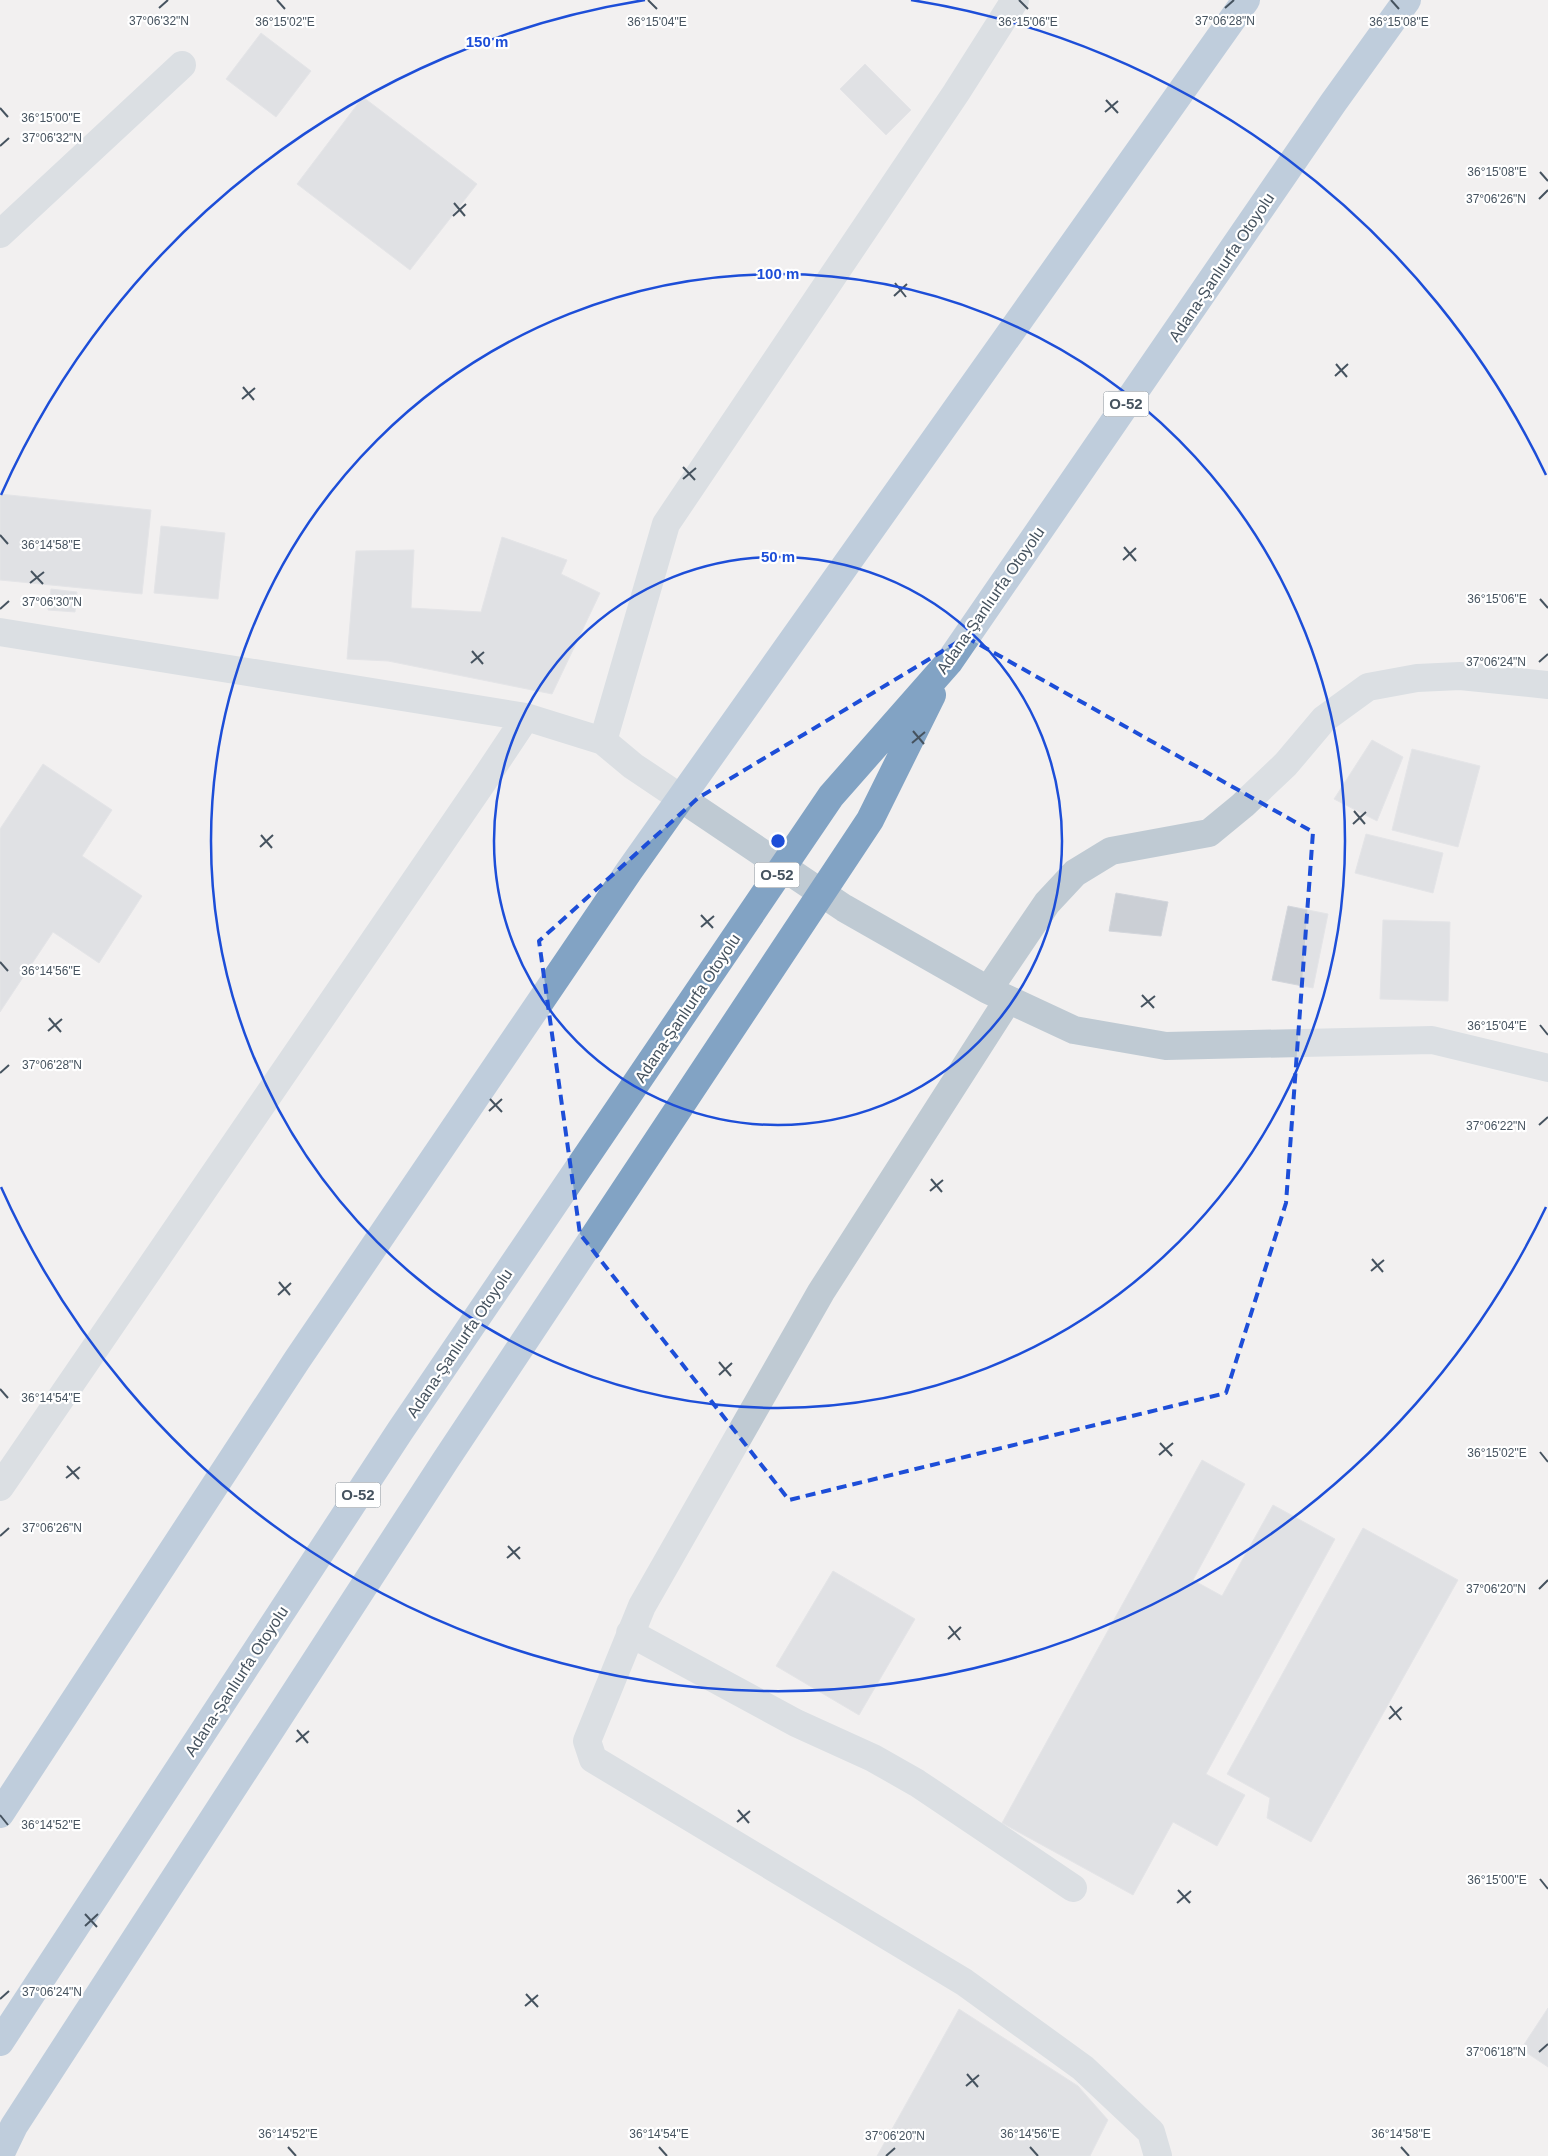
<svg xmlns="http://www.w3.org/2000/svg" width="1548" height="2156" viewBox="0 0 1548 2156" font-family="Helvetica,sans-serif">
<rect width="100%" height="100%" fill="#f2f0f0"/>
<path fill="#cbcfd5" stroke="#d3d6dc" d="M261 33 311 71 276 117 226 79Z
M865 64 911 110 886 135 840 89Z
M363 97 477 184 410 270 297 184Z
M0 494 151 510 142 594 0 580Z
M161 526 225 533 218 599 154 593Z
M502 537 567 560 561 574 600 593 552 694 388 661 347 659 356 551 414 550 411 608 481 612Z
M51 589 77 592 75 612 48 610Z
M1372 740 1403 757 1377 821 1334 799Z
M1412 749 1480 766 1458 847 1392 830Z
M43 764 112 810 82 856 142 896 99 963 53 932 0 1012V829Z
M1366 834 1443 853 1433 893 1355 873Z
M1116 893 1168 902 1161 936 1109 931Z
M1288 906 1328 914 1313 988 1272 980Z
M1383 920 1450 922 1448 1001 1380 999Z
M1202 1460 1245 1484 1193 1580 1222 1596 1273 1505 1335 1539 1206 1774 1245 1795 1217 1846 1173 1822 1133 1895 1002 1823Z
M1363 1528 1458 1580 1311 1842 1267 1818 1270 1798 1227 1774Z
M833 1571 915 1619 859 1715 776 1666Z
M1548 2008V2067L1521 2049Z
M959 2009 1078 2086 1108 2120 1090 2156H877Z"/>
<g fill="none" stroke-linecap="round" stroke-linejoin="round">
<path stroke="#bfcad3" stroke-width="28" d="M0 234 182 65
M0 632 526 717 603 741 633 766 844 908 988 990 1074 1030 1166 1046 1432 1040 1548 1068
M603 741 666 524 956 93 1015 0
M988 990 1047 903 1075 873 1111 851 1209 833 1243 805 1286 764 1324 719 1368 687 1417 678 1460 676 1548 685
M1008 1000 821 1292 642 1606 587 1741 593 1759 964 1982 1083 2068 1151 2132 1158 2156
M0 1487 482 783 526 717
M630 1633 796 1723 873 1758 917 1783 1073 1888"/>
<path stroke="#82a3c4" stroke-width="28" d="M0 1814 297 1360 629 871 1246 0
M0 2042 400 1431 831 796 949 662 1333 103 1407 0
M0 2155 14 2126 445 1461 870 820 932 695"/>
</g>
<path d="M0 0H1548V2156H0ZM966 637 1313 832 1286 1203 1226 1393 789 1500 580 1234 539 941 698 798Z" fill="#f2f0f0" fill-opacity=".55" fill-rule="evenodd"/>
<path fill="none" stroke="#1d4ed8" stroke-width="4" stroke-dasharray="10 6" stroke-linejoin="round" d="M966 637 1313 832 1286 1203 1226 1393 789 1500 580 1234 539 941 698 798Z"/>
<path fill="none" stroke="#46535f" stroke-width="2" d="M277 0 285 9M648 0 657 9M1019 0 1028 9M1391 0 1399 9M159 8 168 0M1225 8 1234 0M1106 100 1118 113M0 108 8 117M1105 112 1118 101M0 146 9 138M1540 172 1548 181M1539 199 1548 190M454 203 465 216M453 216 466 204M895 283 906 297M894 296 907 284M1336 364 1347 377M1335 376 1348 364M243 387 254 400M242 399 255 388M683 467 695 480M683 479 696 468M0 535 8 544M1124 547 1136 561M1123 560 1136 548M31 571 43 584M30 583 44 572M1540 599 1548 608M0 609 9 601M472 651 483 664M1539 662 1548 654M471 663 484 652M913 731 924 744M912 743 925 732M1354 811 1365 824M1353 824 1366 812M261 835 272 848M260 847 273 835M701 915 713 928M701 927 714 916M0 962 8 971M1142 995 1154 1008M1141 1007 1155 996M49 1018 61 1032M1540 1025 1548 1035M48 1031 62 1019M0 1073 9 1065M490 1099 502 1112M489 1111 502 1099M1539 1125 1548 1117M931 1179 942 1192M930 1191 943 1180M1372 1259 1383 1272M1371 1271 1384 1260M279 1282 290 1295M278 1295 291 1283M719 1362 731 1376M719 1375 732 1363M0 1389 8 1398M1160 1443 1172 1456M1540 1452 1548 1462M1159 1455 1173 1443M67 1466 79 1479M66 1478 80 1467M0 1536 9 1528M508 1546 520 1559M507 1558 520 1547M1539 1589 1548 1580M949 1626 960 1640M948 1639 961 1627M1390 1706 1401 1720M1389 1719 1402 1707M297 1730 308 1743M296 1742 309 1731M738 1810 749 1823M0 1815 8 1825M737 1822 750 1811M1540 1879 1548 1889M1178 1890 1190 1903M1177 1903 1191 1891M85 1914 97 1927M85 1926 98 1914M526 1994 538 2007M0 1999 9 1991M525 2006 538 1995M1539 2052 1548 2044M967 2074 978 2087M966 2086 979 2075M288 2147 296 2156M659 2147 667 2156M1030 2147 1038 2156M1401 2147 1409 2156M886 2156 895 2148"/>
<g fill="none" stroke="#1d4ed8" stroke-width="2.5">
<circle cx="778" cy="841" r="284"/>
<circle cx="778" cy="841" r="567"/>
<path d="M1546 1207A851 851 0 0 1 1 1187M1 495A851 851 0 0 1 645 0M911 0A851 851 0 0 1 1546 475"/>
</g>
<g text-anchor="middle" stroke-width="4.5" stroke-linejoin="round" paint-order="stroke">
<g fill="#fff" stroke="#7e878f" stroke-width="1">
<rect x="1103.5" y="391.5" width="45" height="25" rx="4"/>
<rect x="754.5" y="862.5" width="45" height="25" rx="4"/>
<rect x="335.5" y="1482.5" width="45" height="25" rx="4"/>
</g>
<g font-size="15" font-weight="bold" fill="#46535f">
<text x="1126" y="409">O-52</text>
<text x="777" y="880">O-52</text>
<text x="358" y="1500">O-52</text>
</g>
<g font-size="16" fill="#46535f" stroke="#fff">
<text transform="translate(1221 267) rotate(-56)" y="6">Adana-Şanlıurfa Otoyolu</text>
<text transform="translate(990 600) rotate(-55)" y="6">Adana-Şanlıurfa Otoyolu</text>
<text transform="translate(687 1008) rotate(-56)" y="6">Adana-Şanlıurfa Otoyolu</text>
<text transform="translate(459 1343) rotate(-56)" y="6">Adana-Şanlıurfa Otoyolu</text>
<text transform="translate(236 1681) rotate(-57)" y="6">Adana-Şanlıurfa Otoyolu</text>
</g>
</g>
<g font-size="12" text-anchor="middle" fill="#46535f" stroke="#fff" stroke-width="4.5" stroke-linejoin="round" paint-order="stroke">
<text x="159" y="25">37°06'32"N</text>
<text x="1225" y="25">37°06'28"N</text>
<text x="285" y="26">36°15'02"E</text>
<text x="657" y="26">36°15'04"E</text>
<text x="1028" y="26">36°15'06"E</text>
<text x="1399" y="26">36°15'08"E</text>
<text x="51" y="122">36°15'00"E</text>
<text x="52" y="142">37°06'32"N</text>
<text x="1497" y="176">36°15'08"E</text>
<text x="1496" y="203">37°06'26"N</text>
<text x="51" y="549">36°14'58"E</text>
<text x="1497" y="603">36°15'06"E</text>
<text x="52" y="606">37°06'30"N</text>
<text x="1496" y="666">37°06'24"N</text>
<text x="51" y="975">36°14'56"E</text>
<text x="1497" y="1030">36°15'04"E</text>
<text x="52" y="1069">37°06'28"N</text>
<text x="1496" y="1130">37°06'22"N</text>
<text x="51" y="1402">36°14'54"E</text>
<text x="1497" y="1457">36°15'02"E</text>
<text x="52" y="1532">37°06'26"N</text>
<text x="1496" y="1593">37°06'20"N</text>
<text x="51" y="1829">36°14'52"E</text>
<text x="1497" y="1884">36°15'00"E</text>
<text x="52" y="1996">37°06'24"N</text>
<text x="1496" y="2056">37°06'18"N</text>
<text x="288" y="2138">36°14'52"E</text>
<text x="659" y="2138">36°14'54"E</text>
<text x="1030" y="2138">36°14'56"E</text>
<text x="1401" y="2138">36°14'58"E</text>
<text x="895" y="2140">37°06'20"N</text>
</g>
<circle cx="778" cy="841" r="8" fill="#1d4ed8" stroke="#fff" stroke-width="2.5"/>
<g font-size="15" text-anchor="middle" font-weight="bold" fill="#1d4ed8" stroke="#fff" stroke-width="4.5" stroke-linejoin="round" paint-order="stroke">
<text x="487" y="47">150 m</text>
<text x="778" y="279">100 m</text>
<text x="778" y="562">50 m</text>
</g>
</svg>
